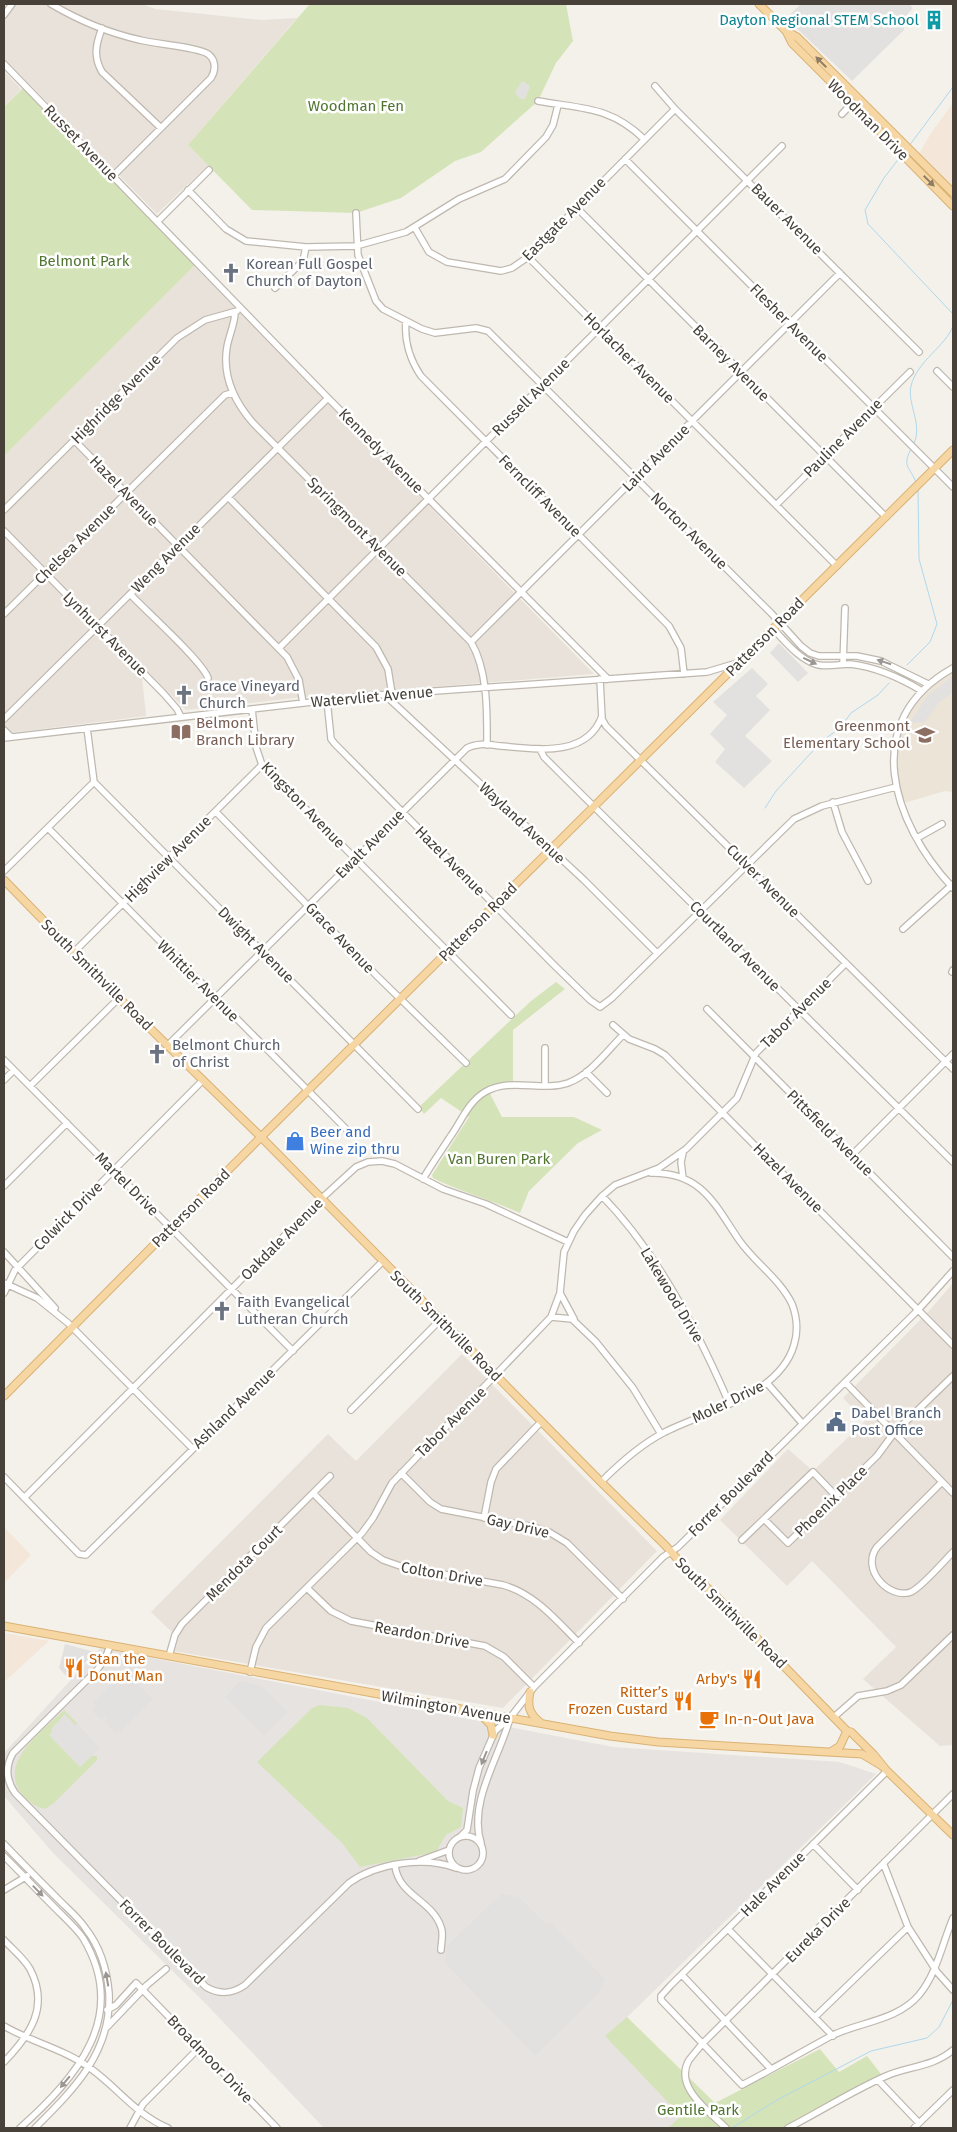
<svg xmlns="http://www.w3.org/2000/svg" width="957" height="2132" viewBox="0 0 957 2132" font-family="'Fira Sans',sans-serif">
<rect width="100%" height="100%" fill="#f4f1eb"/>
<path fill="#e8e2da" d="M4 4H142L156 9 262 20 297 18 188 145 208 165 157 214 4 58Z
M4 71 21 89 4 107Z
M194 266 594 674 294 698 186 710 4 528V456Z
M4 536 142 676 146 716 10 733 4 726Z
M953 1283V1745L940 1746 863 1679 896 1647 812 1561 787 1586 720 1520 788 1449 813 1471 865 1421 843 1398 928 1312Z
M462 1354 657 1551 503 1708 173 1651 177 1637 151 1612 328 1434 356 1461Z"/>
<path fill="#f4e6d9" d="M953 103V193L917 157 931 133Z
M4 1527 31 1555 4 1583Z
M4 1633 49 1641 4 1682Z"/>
<path fill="#e7e3e0" d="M100 1648 613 1747 840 1762 876 1774 616 2028 692 2128H324L205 2003 53 1853 4 1796V1753Z"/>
<path fill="#ece4d7" d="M953 668V792L945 791 901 804 896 787 899 729 918 695Z"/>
<path fill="#d5e4b8" d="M312 4H566L573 41 556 63 538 101 481 152 455 161 401 198 356 213 252 210 188 145 308 6Z
M25 86 197 263 4 456V107Z
M556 982 565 989 513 1030V1082L499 1083 487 1088 502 1117H574L602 1130 578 1143 529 1191 520 1213C491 1200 461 1192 433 1178L432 1175 469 1117 441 1098 424 1114 419 1107 531 1001Z
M320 1705 348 1708 367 1718 448 1801 463 1808 461 1827 446 1835 436 1852 360 1867 342 1843 257 1762 312 1708Z
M64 1710 78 1724 50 1734 80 1767 91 1756H97V1760L54 1803 45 1809C34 1807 27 1800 20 1792 0 1759 43 1731 64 1710Z
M627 2017 715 2103 820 2049 839 2072 867 2056 881 2074 793 2128H668L681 2116 605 2036Z"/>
<path fill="#e3e1df" d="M801 4H909L913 8 903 19 904 30 852 81 786 18Z
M522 81 530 86 525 99H521L515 93Z
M779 643 808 673 798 682 770 653Z
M752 668 768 684 756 696 770 710 745 736 772 761 744 788 715 762 725 749 710 734 727 715 713 702Z
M953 676V692L938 704 924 723 910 722 927 696Z
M65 1644 95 1652 81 1667 76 1662 68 1670 72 1675 68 1678 59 1668Z
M129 1666 135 1673 131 1677 153 1699 120 1733 118 1731 116 1733 104 1722 107 1719 105 1717 102 1720 92 1711 96 1706 93 1703Z
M240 1681 262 1686 288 1712 264 1736 225 1697Z
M65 1714 75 1725 78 1724 100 1748 80 1767 49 1735 52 1732V1728Z
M501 1894 519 1897 546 1924 550 1922 605 1979 600 1992 535 2056 445 1963 447 1946Z"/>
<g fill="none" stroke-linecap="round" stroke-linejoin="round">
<path stroke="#aed8eb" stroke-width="1" d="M909 146 953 87
M900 157 884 178 865 210 868 224 953 314
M914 443C923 425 907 404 911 386 917 361 946 346 953 326
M911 449C901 468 911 467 916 483
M907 665 930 642 937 624 919 559 918 490
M765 808 776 791 822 741 840 728 851 713 878 695 889 683
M732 2128 777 2100 871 2051 927 2038 939 2027 953 2000"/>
<defs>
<path id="minor" d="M51 4C78 20 109 33 140 40 155 44 198 47 208 54 216 60 216 70 211 78L113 176
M4 15 12 4
M102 28C96 44 93 56 102 72L161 128
M4 64 328 398 608 679
M655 86 675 109 919 352
M538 101C582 109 610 106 644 139
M842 114 854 101
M625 159 953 487
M188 190 226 229 246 241 306 247 356 246 406 232 459 199 505 179 546 137 553 125 558 105
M576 207 886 517
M356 213 358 255 376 301 383 309 422 329 435 333 476 328 488 331 771 613 801 646 810 653 819 656H857L881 661 928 684
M158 221 209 170
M415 228 429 252 447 262 501 271 512 268 528 257 675 109
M528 257 837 566
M275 288 303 261 306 247
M235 312C235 324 229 335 227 347 222 376 234 401 253 423L471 642C488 671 487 711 487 745
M406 321C404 340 410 360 421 376L669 626 681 648 684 674
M937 371 953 387
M74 440 287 657 299 680 303 703
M228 497 376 647 388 669 392 694
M776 505 910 372
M4 510 177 338 205 320 237 311
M4 531 164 694 177 709 181 717
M130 594C145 610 203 662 208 678
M4 614 225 395 232 393
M774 630C786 642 798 658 815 664 825 668 839 664 850 664 876 667 899 677 922 691
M471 642 840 273
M279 648 782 146
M843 664 845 608
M953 668C858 721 892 823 953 888
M600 679 602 719 606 726 953 1069
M385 695 584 880 657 953
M327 700 331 739 335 744 554 965 590 1000 600 1007 612 998 794 819 822 806 896 787
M252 709 256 747 262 765 511 1015
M4 719 328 398
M4 730 11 737
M4 738 364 696 707 672 737 663
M540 749 544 757 562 775 953 1162
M94 782 418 1109
M833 802 842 832 868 881
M216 812 377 976 466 1063
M48 828 349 1132
M917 838 942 824
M4 871 94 782 87 728
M903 929 953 884
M74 952 262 765
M952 972 953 970
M707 1009 953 1257
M613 1025 629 1039 655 1049 665 1055 953 1345
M167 1046 467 748C478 742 490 745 501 746 536 749 587 758 602 716
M545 1048V1085
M4 1060 293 1351
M586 1072 607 1093
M4 1080 14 1070
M30 1086 119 998
M852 1155 953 1054
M683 1178 681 1162 683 1153
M423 1179C431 1165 441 1151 450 1137 461 1122 468 1102 485 1092 510 1077 542 1092 568 1083 590 1075 607 1051 623 1035
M4 1186 67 1123
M602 1196C657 1252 698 1331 729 1403
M4 1252 55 1308
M4 1283 37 1298 68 1323 193 1449
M4 1293 15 1270 203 1080
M560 1293 574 1319
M551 1317 572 1319 596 1342 633 1388 661 1434
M845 1382 953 1493
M767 1383 802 1423
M351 1410 440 1320
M401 1473 430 1502 441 1509 533 1527 549 1532 567 1543 623 1599
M4 1477 79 1554 86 1555 382 1262
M601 1482C619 1464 640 1445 663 1433 706 1411 779 1396 794 1345 798 1332 797 1317 792 1304 780 1279 755 1263 739 1240 715 1205 702 1172 651 1173
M942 1482 877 1547C860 1570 890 1600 911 1592 922 1587 944 1561 953 1552
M313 1493 371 1552 383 1560 403 1567 503 1585C535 1594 556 1620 579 1643
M24 1498 321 1199 356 1167 368 1162 382 1161 395 1164 443 1189 486 1204 568 1242
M484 1518 491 1482 496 1469 541 1422
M764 1519 788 1543 877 1456 894 1433 953 1376
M742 1540 813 1472 836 1496
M307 1588 331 1611 351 1621 485 1646 504 1657 534 1687
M110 1646 105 1659 97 1670 13 1753C5 1767 6 1780 15 1793L206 1987C220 1995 232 1994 245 1985L349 1883C377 1863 424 1856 456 1868
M169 1656 175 1635 182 1624 330 1476
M250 1672 256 1647 266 1628 362 1533 373 1518 392 1483 551 1317 560 1293 564 1252 574 1231 585 1215 602 1196 615 1185 659 1168 686 1149 737 1098 756 1053 846 963
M834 1717 858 1696 887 1691 901 1685 953 1635
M887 1771 671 1985 661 1996V2000L742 2085C773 2069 803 2051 833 2035 861 2022 898 2020 919 1995 937 1973 942 1944 953 1918
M449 1853a17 17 0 1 1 34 0a17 17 0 1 1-34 0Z
M461 1836 467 1830 473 1791 479 1768 495 1731 510 1718 534 1687 663 1557 678 1547 918 1310 953 1271
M481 1843C468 1802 500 1756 510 1718
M4 1844C22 1863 41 1882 60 1901 69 1910 79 1918 86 1929 100 1947 107 1970 109 1993 112 2052 74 2089 35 2128
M813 1844 858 1890
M4 1856C22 1874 39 1892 57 1910 66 1919 76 1928 83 1938 130 2016 77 2077 20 2128
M419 1861 449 1850
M884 1865 908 1927 937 1972 953 1990
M395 1866C399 1896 432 1900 441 1927 444 1934 441 1943 441 1950
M4 1890 27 1876
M728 1929 833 2036
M4 1940C12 1949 24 1958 30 1969 50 2007 30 2035 4 2062
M682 1975 771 2069
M107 2010 116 2005 136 1983 277 2128
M815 2017 908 1927
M4 2026C31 2042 64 2049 90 2068 118 2088 135 2114 168 2128
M107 2027 147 1985 166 1969
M878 2080 919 2123
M130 2128 143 2104 199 2048
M726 2128C710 2112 673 2087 689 2060 693 2055 698 2049 702 2044L953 1794
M788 2128C821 2111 852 2091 886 2076 909 2066 933 2067 953 2050
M914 2128 953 2090"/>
<path id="major" d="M759 4 786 31 797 37 953 193
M786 31 792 43 849 100
M855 106 953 206
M4 880 119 998 261 1137 601 1482 665 1545 688 1571 712 1592 847 1731 851 1732 874 1755 887 1771
M4 1396 261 1137 953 450
M4 1626 610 1736 658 1742 862 1754 882 1766 953 1835
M530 1692C527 1706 529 1714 541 1723
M480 1714 491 1725 493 1735
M832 1751 840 1746 847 1731"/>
</defs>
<use href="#minor" stroke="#bfb8af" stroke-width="8"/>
<use href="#major" stroke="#dab274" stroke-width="9"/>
<use href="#minor" stroke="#fff" stroke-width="5.5"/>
<use href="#major" stroke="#f6d6a3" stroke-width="7"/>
<defs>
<path id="major-bridge" d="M849 100 855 106"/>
</defs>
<use href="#major-bridge" stroke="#dab274" stroke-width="9" stroke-linecap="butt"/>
<use href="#major-bridge" stroke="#f6d6a3" stroke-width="7"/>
</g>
<defs><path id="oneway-solid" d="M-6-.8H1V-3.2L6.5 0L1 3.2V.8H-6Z" transform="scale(1.25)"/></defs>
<g fill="#8e7d64">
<use href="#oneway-solid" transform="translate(821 62) rotate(-135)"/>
<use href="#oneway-solid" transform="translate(929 181) rotate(45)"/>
</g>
<g fill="#9a9693">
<use href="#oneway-solid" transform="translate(810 661) rotate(25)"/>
<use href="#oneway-solid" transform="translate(884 662) rotate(-162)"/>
<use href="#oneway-solid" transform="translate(484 1758) rotate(112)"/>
<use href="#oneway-solid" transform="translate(38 1891) rotate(46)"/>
<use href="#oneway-solid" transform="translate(107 1979) rotate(-100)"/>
<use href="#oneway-solid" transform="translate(65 2082) rotate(130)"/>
</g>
<defs>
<symbol id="building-bare" viewBox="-9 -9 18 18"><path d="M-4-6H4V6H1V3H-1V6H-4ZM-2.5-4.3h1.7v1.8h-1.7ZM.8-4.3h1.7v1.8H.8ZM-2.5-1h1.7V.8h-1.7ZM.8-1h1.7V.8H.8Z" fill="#0f9aa8" stroke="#fff" stroke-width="2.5" paint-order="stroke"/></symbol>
<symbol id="church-bare" viewBox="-9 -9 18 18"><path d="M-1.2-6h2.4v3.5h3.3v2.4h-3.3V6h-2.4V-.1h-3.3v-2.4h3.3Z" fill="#6b7280" stroke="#fff" stroke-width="2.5" paint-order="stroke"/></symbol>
<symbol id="library-bare" viewBox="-9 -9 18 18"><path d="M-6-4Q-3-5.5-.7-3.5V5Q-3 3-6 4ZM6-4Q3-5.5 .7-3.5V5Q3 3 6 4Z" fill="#8d6e63" stroke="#fff" stroke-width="2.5" paint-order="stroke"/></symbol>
<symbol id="school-bare" viewBox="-9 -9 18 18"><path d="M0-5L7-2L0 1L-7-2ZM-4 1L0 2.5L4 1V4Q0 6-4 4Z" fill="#8d6e63" stroke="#fff" stroke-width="2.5" paint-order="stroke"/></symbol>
<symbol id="shop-bare" viewBox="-9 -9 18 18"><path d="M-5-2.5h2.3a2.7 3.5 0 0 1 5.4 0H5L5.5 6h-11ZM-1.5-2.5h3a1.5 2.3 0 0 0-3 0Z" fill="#3f7fe0" stroke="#fff" stroke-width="2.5" paint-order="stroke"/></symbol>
<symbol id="civic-bare" viewBox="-9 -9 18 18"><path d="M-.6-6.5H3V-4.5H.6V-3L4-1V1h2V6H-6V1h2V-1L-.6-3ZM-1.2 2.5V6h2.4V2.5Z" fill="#5c6f8a" stroke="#fff" stroke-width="2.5" paint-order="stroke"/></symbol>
<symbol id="restaurant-bare" viewBox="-9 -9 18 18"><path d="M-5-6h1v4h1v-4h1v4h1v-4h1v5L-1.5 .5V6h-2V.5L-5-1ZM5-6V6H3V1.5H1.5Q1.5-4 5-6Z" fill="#e8710a" stroke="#fff" stroke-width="2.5" paint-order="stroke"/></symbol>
<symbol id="cafe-bare" viewBox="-9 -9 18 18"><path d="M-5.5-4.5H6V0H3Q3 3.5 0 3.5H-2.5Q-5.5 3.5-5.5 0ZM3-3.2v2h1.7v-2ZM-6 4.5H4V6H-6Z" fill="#e8710a" stroke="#fff" stroke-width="2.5" paint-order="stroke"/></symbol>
</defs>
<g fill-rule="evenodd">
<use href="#building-bare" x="920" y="6" width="28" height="28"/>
<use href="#church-bare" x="217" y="259" width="28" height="28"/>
<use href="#church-bare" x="170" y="681" width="28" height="28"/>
<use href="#library-bare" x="167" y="718" width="28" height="28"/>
<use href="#school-bare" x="911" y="721" width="28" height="28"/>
<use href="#church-bare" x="143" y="1040" width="28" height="28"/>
<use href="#shop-bare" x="281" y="1127" width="28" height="28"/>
<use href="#church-bare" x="208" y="1297" width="28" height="28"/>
<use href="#civic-bare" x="822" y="1408" width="28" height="28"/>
<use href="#restaurant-bare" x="60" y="1654" width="28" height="28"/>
<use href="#restaurant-bare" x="738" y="1665" width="28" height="28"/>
<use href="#restaurant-bare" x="669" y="1687" width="28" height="28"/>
<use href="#cafe-bare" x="695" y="1705" width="28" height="28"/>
</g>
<g text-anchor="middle" stroke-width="5" stroke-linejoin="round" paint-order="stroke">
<g font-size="15" fill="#0d838f" stroke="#fff" text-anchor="end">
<text x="919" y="25">Dayton Regional STEM School</text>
</g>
<g font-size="15" fill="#517531" stroke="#fff">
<text x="356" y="111">Woodman Fen</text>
<text x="84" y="266">Belmont Park</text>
<text x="499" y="1164">Van Buren Park</text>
<text x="698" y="2115">Gentile Park</text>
</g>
<g font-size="15" fill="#48413a" stroke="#fff">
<text transform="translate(868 120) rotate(45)" y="5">Woodman Drive</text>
<text transform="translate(81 143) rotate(46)" y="5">Russet Avenue</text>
<text transform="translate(564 219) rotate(-45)" y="5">Eastgate Avenue</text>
<text transform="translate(787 219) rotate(45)" y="5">Bauer Avenue</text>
<text transform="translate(789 323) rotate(45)" y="5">Flesher Avenue</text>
<text transform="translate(629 358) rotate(45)" y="5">Horlacher Avenue</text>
<text transform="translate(731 363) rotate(45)" y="5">Barney Avenue</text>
<text transform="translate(531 397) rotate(-45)" y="5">Russell Avenue</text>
<text transform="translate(116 399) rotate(-45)" y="5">Highridge Avenue</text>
<text transform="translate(843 438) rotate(-45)" y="5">Pauline Avenue</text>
<text transform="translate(381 451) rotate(45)" y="5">Kennedy Avenue</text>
<text transform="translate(656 458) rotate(-45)" y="5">Laird Avenue</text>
<text transform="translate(124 491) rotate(46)" y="5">Hazel Avenue</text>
<text transform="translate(540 496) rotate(45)" y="5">Ferncliff Avenue</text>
<text transform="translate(357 527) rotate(45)" y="5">Springmont Avenue</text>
<text transform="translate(689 531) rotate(45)" y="5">Norton Avenue</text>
<text transform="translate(75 544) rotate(-45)" y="5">Chelsea Avenue</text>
<text transform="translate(166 558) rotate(-45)" y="5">Weng Avenue</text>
<text transform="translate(105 634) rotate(45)" y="5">Lynhurst Avenue</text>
<text transform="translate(765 637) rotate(-45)" y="5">Patterson Road</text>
<text transform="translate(372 697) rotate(-5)" y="5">Watervliet Avenue</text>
<text transform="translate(303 805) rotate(46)" y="5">Kingston Avenue</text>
<text transform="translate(522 823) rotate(43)" y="5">Wayland Avenue</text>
<text transform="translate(370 844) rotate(-45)" y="5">Ewalt Avenue</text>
<text transform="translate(168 859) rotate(-45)" y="5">Highview Avenue</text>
<text transform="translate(450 861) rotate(45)" y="5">Hazel Avenue</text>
<text transform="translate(763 881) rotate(45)" y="5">Culver Avenue</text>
<text transform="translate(478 922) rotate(-45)" y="5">Patterson Road</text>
<text transform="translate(340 938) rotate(46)" y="5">Grace Avenue</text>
<text transform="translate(256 945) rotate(45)" y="5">Dwight Avenue</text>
<text transform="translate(735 946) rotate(45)" y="5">Courtland Avenue</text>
<text transform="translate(97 975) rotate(45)" y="5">South Smithville Road</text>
<text transform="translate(198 981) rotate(45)" y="5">Whittier Avenue</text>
<text transform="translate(796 1013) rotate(-45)" y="5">Tabor Avenue</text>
<text transform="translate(830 1133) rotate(45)" y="5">Pittsfield Avenue</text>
<text transform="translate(788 1178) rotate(45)" y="5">Hazel Avenue</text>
<text transform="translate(127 1184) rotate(45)" y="5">Martel Drive</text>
<text transform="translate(191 1208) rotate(-45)" y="5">Patterson Road</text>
<text transform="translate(68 1216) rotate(-45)" y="5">Colwick Drive</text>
<text transform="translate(282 1239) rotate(-45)" y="5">Oakdale Avenue</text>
<text transform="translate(672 1295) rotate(59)" y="5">Lakewood Drive</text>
<text transform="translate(446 1326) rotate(45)" y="5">South Smithville Road</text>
<text transform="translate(728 1402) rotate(-26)" y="5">Moler Drive</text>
<text transform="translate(234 1408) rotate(-44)" y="5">Ashland Avenue</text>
<text transform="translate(451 1422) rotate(-45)" y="5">Tabor Avenue</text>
<text transform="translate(731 1494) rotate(-45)" y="5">Forrer Boulevard</text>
<text transform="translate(831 1501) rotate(-44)" y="5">Phoenix Place</text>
<text transform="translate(518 1526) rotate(13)" y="5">Gay Drive</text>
<text transform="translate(244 1563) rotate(-45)" y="5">Mendota Court</text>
<text transform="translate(442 1574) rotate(10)" y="5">Colton Drive</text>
<text transform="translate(731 1613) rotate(45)" y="5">South Smithville Road</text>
<text transform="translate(422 1635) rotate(10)" y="5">Reardon Drive</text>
<text transform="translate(446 1707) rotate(10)" y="5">Wilmington Avenue</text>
<text transform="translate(773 1884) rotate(-45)" y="5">Hale Avenue</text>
<text transform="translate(818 1930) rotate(-45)" y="5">Eureka Drive</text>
<text transform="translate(162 1942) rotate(45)" y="5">Forrer Boulevard</text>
<text transform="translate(210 2059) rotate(46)" y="5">Broadmoor Drive</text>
</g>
<g font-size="15" fill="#5b616d" stroke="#fff" text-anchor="start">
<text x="246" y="269">Korean Full Gospel<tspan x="246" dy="17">Church of Dayton</tspan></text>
<text x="199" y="691">Grace Vineyard<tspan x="199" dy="17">Church</tspan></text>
<text x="172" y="1050">Belmont Church<tspan x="172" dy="17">of Christ</tspan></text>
<text x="237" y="1307">Faith Evangelical<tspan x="237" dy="17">Lutheran Church</tspan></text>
</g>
<g font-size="15" fill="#785e54" stroke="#fff" text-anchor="start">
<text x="196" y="728">Belmont<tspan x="196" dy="17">Branch Library</tspan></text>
<text x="910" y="731" text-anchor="end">Greenmont<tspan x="910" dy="17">Elementary School</tspan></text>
</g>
<g font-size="15" fill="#366cbe" stroke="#fff" text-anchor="start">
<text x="310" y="1137">Beer and<tspan x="310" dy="17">Wine zip thru</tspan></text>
</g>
<g font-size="15" fill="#4e5e75" stroke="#fff" text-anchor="start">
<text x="851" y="1418">Dabel Branch<tspan x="851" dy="17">Post Office</tspan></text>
</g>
<g font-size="15" fill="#c56008" stroke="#fff" text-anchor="start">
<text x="89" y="1664">Stan the<tspan x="89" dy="17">Donut Man</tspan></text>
<text x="737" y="1684" text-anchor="end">Arby's</text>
<text x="668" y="1697" text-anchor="end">Ritter’s<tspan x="668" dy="17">Frozen Custard</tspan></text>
<text x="724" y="1724">In-n-Out Java</text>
</g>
</g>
<rect width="957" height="2132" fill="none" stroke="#48413a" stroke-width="10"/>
</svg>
